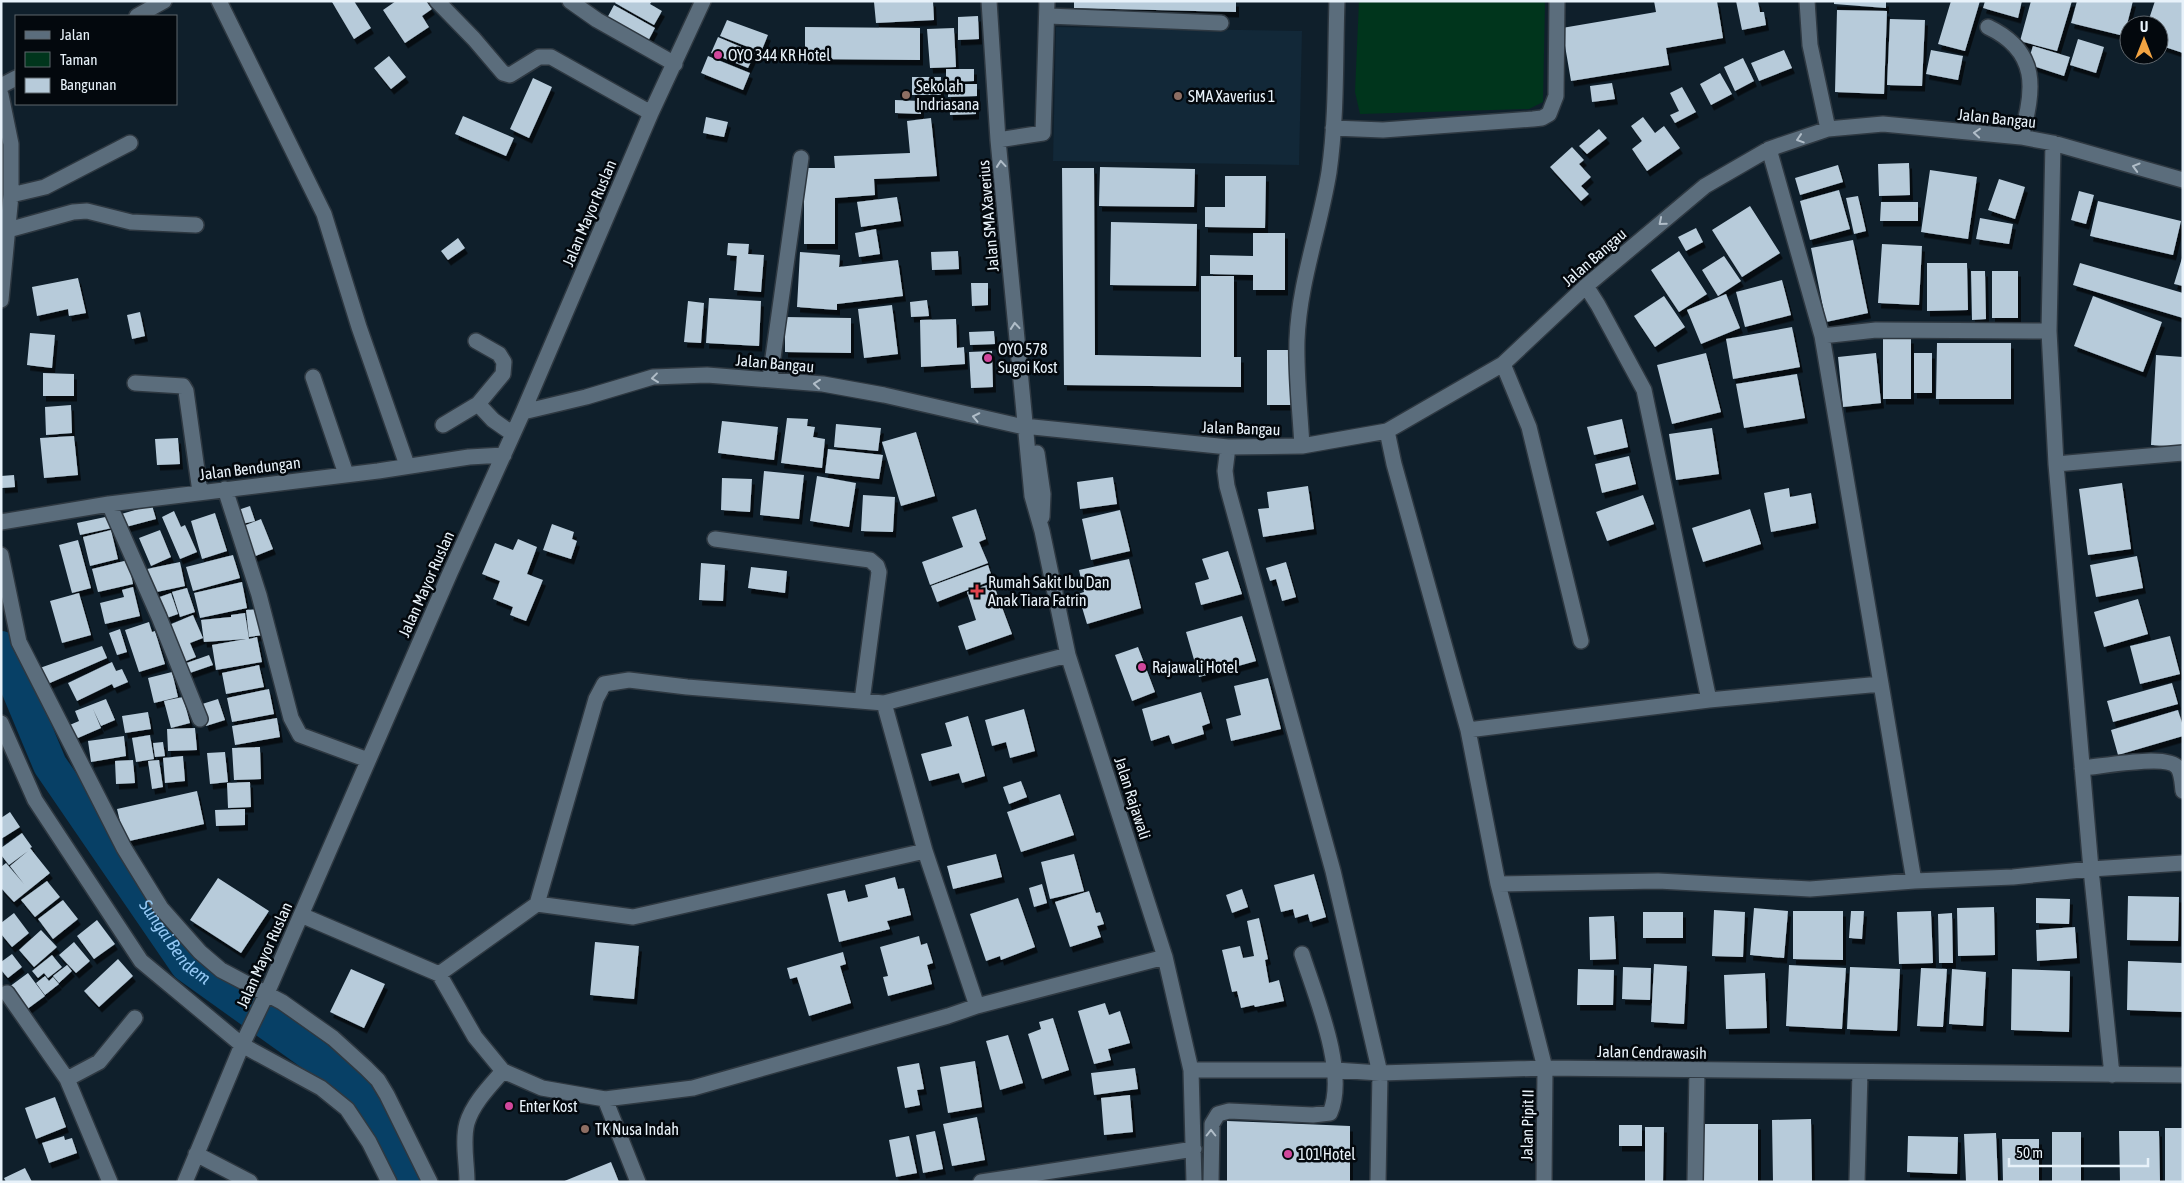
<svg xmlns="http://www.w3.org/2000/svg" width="2184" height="1183" viewBox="0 0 2184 1183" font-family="'Asap Condensed',sans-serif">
<defs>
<filter id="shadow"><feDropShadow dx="3" dy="5.5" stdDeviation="0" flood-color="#0009"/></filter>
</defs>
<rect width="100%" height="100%" fill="#0f1f2b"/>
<path fill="#122838" d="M1056 27 1302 31 1299 165 1053 161Z"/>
<path fill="#00351c" d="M1359 1H1545L1543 102 1529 109 1360 114 1355 92Z"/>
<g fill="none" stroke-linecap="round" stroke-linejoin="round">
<path stroke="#074066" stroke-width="34" id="s1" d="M1 648 50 765 187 965 320 1060 373 1104 409 1182"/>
</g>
<path fill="#b7cbda" filter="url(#shadow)" d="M333 1H354L371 28 354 39 332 2Z
M396 1H426L432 9 422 16 429 27 405 43 383 10Z
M616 1H652L650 4 662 11 654 25 615 3Z
M933 1 934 20 876 23 874 2Z
M1074 1H1236V12L1074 8Z
M1654 1H1717L1723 38 1666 48 1669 65 1571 81 1562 28 1656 12Z
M1736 1H1758L1760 12H1764L1766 25 1742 30Z
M1834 1H1886V8L1834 4Z
M1951 1H1980L1965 51 1938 44Z
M1985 1H2022L2018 18 1983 8Z
M2031 1H2072L2057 51 2020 41Z
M2077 1H2133L2124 36 2071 23Z
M2155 1H2183V53L2159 45V25H2147Z
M614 5 655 28 647 43 606 20Z
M1837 10 1887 11 1884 94 1835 92Z
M978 16 979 39 958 40V17Z
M1890 19 1925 20 1922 86 1887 85Z
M727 20 768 35 761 52 720 36Z
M805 27 920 28V60L805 59Z
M954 28 956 67 930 68 927 29Z
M718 37 755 53 748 68 711 53Z
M2078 39 2104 47 2096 73 2070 65Z
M2033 46 2070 57 2064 76 2027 64Z
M1784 50 1792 68 1759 81 1751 63Z
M1931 50 1963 56 1958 80 1926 74Z
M389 56 406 77 391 89 374 68Z
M708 56 750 73 743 90 701 73Z
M1743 58 1754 81 1735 91 1724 67Z
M946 69H974V81L946 82Z
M1720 73 1732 94 1711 105 1700 84Z
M912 77H941V95H912Z
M533 78 552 87 529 138 510 129Z
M1612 83 1615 99 1592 102 1590 86Z
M948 84H977V96L948 97Z
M1682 87 1696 112 1675 123 1670 115 1679 111 1670 93Z
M895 100 921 101V114L895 113Z
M949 100H976V114L950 115Z
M463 116 514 138 506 156 455 134Z
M706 117 728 122 724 137 703 133Z
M1643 117 1655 133 1664 126 1680 148 1647 171 1632 149 1642 141 1631 126Z
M931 118 937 176 874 179 875 195 835 198V244H804V168H835L834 156 910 153 907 121Z
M1599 129 1607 138 1587 154 1579 146Z
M1572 147 1584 160 1579 164 1591 177 1581 186 1589 194 1581 201 1550 167Z
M1909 163 1910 195 1879 196 1878 164Z
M1838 165 1843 182 1800 195 1795 178Z
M1100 167 1195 169 1194 207 1099 206Z
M1062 168H1094L1095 355 1201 357V276H1234V357H1241V387L1064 385Z
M1930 170 1977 177 1968 239 1921 232Z
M1225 176H1266L1265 228 1205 227V207H1225Z
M1999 179 2025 187 2015 219 1988 210Z
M1839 190 1850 229 1810 240 1800 201Z
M2079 191 2094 195 2086 224 2071 220Z
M1858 196 1866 231 1854 234 1846 198Z
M897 197 901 221 861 227 857 202Z
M2098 201 2181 221 2173 255 2090 236Z
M1881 202H1918V221H1880Z
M1750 206 1780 253 1742 277 1712 230Z
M1980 218 2013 224 2009 244 1976 239Z
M1111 222 1197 224 1196 286 1110 285Z
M1696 228 1703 242 1686 251 1678 237Z
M876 229 880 254 859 257 855 233Z
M1253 233H1285V290H1253V275L1210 274V255L1253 256Z
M458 238 465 248 448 260 441 251Z
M1853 240 1868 313 1826 322 1811 248Z
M728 243 749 244 748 254 764 255 761 292 734 290 737 256 727 255Z
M1882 244 1922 246 1919 305 1878 303Z
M958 251 959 269 932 270 931 252Z
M1679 251 1707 294 1679 312 1651 270Z
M800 252 840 255 839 267 898 260 903 296 837 304V310L797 307Z
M1724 256 1741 281 1718 296 1702 270Z
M2182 258H2183V286L2174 284Z
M1927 263H1967L1968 310 1927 311Z
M2080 263 2183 293V318L2073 285Z
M1971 271H1985L1986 319 1972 320Z
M1992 271H2018V318H1992Z
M78 278 86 313 69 316 68 309 37 316 32 287Z
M1782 280 1791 315 1745 327 1736 292Z
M971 283H988V305L972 306Z
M1726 294 1740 328 1701 344 1687 310Z
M1664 296 1685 327 1655 347 1634 316Z
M2093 296 2162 322 2143 372 2074 346Z
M709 298 761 301 759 346 706 343Z
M927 300 929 316 911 317 910 302Z
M688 301 704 303 701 343 684 342Z
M892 305 898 354 864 358 858 309Z
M140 312 145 336 132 339 127 315Z
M785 317 851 318V353L785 352Z
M956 319 957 348 964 347 965 364 921 367 920 320Z
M1792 327 1800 367 1733 379 1726 339Z
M994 331 995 344 970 345 969 332Z
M30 333 55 335 52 368 27 365Z
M1883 337 1911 338V399H1883Z
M1937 343H2011V399H1936Z
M1267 350H1295V405H1267Z
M992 351 993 387 971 388 969 352Z
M1706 353 1721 412 1672 424 1657 365Z
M1876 353 1881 403 1843 407 1838 357Z
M1914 353H1932V393H1914Z
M2156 355 2183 357V447L2151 445Z
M43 373 74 374V396H43Z
M1797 374 1805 418 1744 428 1736 384Z
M71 405 72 433 46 435 45 407Z
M787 418 808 419 807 426 815 427 813 437 825 439 822 468 781 463Z
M1622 419 1628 447 1594 455 1587 427Z
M722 421 778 427 774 460 718 453Z
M836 424 881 428 878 451 834 447Z
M1712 428 1719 474 1676 480 1669 434Z
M916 432 935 496 901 506 882 442Z
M74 436 78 475 44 478 40 438Z
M178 438 180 464 157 465 155 439Z
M828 449 883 455 879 479 825 473Z
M1629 456 1636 484 1602 493 1595 464Z
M764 471 804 475 799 519 760 515Z
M14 475 15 487 2 488 1 476Z
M817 476 856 483 849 527 810 521Z
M1113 477 1117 504 1080 509 1077 482Z
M722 478 752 479 750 512 721 510Z
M2122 483 2131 549 2088 555 2079 489Z
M1308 486 1314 529 1263 537 1258 509 1269 508 1267 492Z
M1789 488 1790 497 1811 493 1816 523 1771 532 1764 493Z
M863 495 895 497 893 532 861 531Z
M1643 495 1654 524 1607 541 1596 512Z
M152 505 156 519 122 528 118 515Z
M250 506 255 521 242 524 238 510Z
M976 509 986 539 979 542 988 563 930 585 922 562 963 547 952 517Z
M1750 509 1761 544 1703 562 1692 528Z
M1120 510 1130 551 1091 560 1082 519Z
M174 511 181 527 185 525 197 552 180 559 162 517Z
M215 513 227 551 202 559 191 521Z
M110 516 112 528 80 535 77 523Z
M261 519 273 549 253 557 241 527Z
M552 524 574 532 572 539 577 541 571 559 543 550Z
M111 530 118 559 90 566 83 537Z
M160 530 171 557 151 566 139 538Z
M518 539 537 547 527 574 543 580 526 621 510 615 513 607 493 599 500 581 482 574 495 543 513 550Z
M78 540 91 588 72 593 59 545Z
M1228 551 1242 594 1201 605 1195 583 1209 579 1202 559Z
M233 555 240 578 193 591 186 567Z
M2137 556 2143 588 2096 597 2090 565Z
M1129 559 1141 608 1087 624 1078 594 1084 592 1079 570Z
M128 560 133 584 98 592 92 569Z
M180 562 185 586 152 593 147 569Z
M1286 562 1296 597 1282 601 1276 579 1270 581 1266 568Z
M701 563 725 565 723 601 699 600Z
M988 565 993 580 937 602 931 586Z
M751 567 787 571 785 593 748 588Z
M242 582 247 608 200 618 194 593Z
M993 583 1012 634 966 650 958 626 976 620 967 592Z
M133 587 140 616 105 624 100 603 124 597 122 590Z
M187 588 195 612 180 617 172 592Z
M79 593 91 635 62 643 50 601Z
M171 593 178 614 161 620 154 599Z
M2138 599 2148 634 2104 647 2094 612Z
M260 609 263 635 249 637 246 610Z
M245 613 249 639 257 637 262 662 216 670 212 645 246 639 204 642 201 620 231 617V615Z
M193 615 203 638 190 643 196 657 179 664 164 627Z
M1242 616 1256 661 1199 677 1186 632Z
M149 622 152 632 155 631 165 664 139 672 125 630Z
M120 629 127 652 117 655 109 633Z
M2170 636 2180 674 2140 684 2130 646Z
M102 646 107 658 43 686 37 669Z
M1138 647 1155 692 1132 701 1115 655Z
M209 655 213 665 184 675 181 665Z
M112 662 116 671 122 669 128 682 114 688 112 684 77 701 68 683Z
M259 665 264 687 226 694 222 673Z
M172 672 178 697 154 703 148 678Z
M1268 678 1281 729 1231 741 1226 719 1241 715 1234 686Z
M2172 683 2178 704 2113 722 2107 701Z
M269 689 274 714 232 722 227 698Z
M1201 692 1210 723 1202 726 1204 734 1172 744 1169 735 1151 741 1142 709Z
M183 697 190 723 171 728 164 701Z
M106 699 115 720 101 726 93 709 101 728 71 741 65 727 79 721 75 711Z
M218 699 225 720 206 726 199 705Z
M1024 709 1035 751 1010 758 1006 742 992 746 985 720Z
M2178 710 2183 726V736L2118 755 2111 730Z
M148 712 151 729 125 733 122 716Z
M968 716 985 776 962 783 959 773 929 781 921 754 952 746 945 723Z
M277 718 280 737 235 745 232 726Z
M195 728 197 750 168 751 167 729Z
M150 735 154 759 136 762 132 738Z
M124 736 126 756 91 762 88 741Z
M163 742 165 756 155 757 153 743Z
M260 747 261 779 234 780 232 748Z
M225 752 228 782 210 784 207 753Z
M183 756 185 781 165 783 163 758Z
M133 760 135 783 116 784 115 761Z
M159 760 163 787 152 789 148 761Z
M1021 781 1027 797 1009 804 1003 787Z
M250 782 251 807 228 808 227 783Z
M197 791 204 824 125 842 117 809Z
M1060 794 1074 835 1021 852 1007 812Z
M245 809V825L216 826 215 810Z
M10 812 20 827 1 839V818Z
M22 833 32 847 30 848 50 873 14 902 1 888V867L6 863 24 884 10 866 28 851 9 865 1 855V848Z
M996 854 1002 877 953 889 947 866Z
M1074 854 1084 891 1050 899 1041 862Z
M1314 874 1326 917 1310 922 1308 914 1295 918 1293 909 1281 912 1274 885Z
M895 877 898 889 904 888 911 915 887 921 890 929 839 942 827 894 845 890 848 902 868 897 865 885Z
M218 878 269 911 241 953 190 920Z
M47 881 60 897 35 917 21 900Z
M1042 884 1047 903 1034 907 1029 888Z
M1242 889 1248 907 1232 913 1226 895Z
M1089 891 1096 913 1100 912 1104 924 1097 926 1101 937 1070 947 1055 902Z
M2128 896 2179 897 2178 941 2127 940Z
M1018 898 1035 947 1001 960 1000 956 986 961 970 914Z
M2036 898 2070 899 2069 924 2036 923Z
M63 900 78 919 53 939 38 919Z
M1994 907 1995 955 1958 956 1957 908Z
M1754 908 1788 911 1784 958 1750 955Z
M1714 910 1745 912 1743 957 1712 956Z
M1793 911H1843V960L1793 959Z
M1851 911H1864L1862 939 1849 938Z
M1931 911 1933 963 1899 964 1897 912Z
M1643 912H1683V938H1643Z
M14 913 29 933 12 947 1 934V923Z
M1952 913 1953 963H1939L1938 914Z
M1614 916 1616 959 1590 960 1589 917Z
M1259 918 1268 959 1265 960 1269 983 1279 980 1284 1001 1255 1007 1254 1005 1241 1008 1237 991 1232 992 1222 950 1240 946 1243 958 1254 956 1247 921Z
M97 920 115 944 94 959 77 936Z
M2075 927 2077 958 2037 961 2036 930Z
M41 930 57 947 34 967 19 950Z
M919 936 921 945 927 943 933 963 927 965 932 984 888 996 883 977 888 976 880 947Z
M74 942 90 961 76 973 59 955Z
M595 942 639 946 634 999 590 995Z
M843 952 846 964 840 966 851 1003 809 1016 797 977 790 979 787 968Z
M12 954 22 967 8 978 1 970V962Z
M52 955 62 967 48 978 44 973 38 978 32 971Z
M118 959 133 976 99 1007 84 991Z
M2128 961 2183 963V1012L2127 1010Z
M1654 964 1687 966 1684 1024 1651 1022Z
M67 965 72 971 59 983 53 976Z
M1789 965 1846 968 1842 1029 1786 1026Z
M1623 967 1651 968 1650 1000 1622 999Z
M1850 967 1900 969 1897 1031 1847 1029Z
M1921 968 1947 969 1943 1027 1917 1026Z
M351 969 385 984 364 1028 330 1012Z
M1578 969 1614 970 1613 1005H1577Z
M1952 969 1986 972 1983 1026 1949 1024Z
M2012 969 2070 971 2069 1032 2011 1030Z
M28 973 45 996 26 1010 9 987Z
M1765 973 1767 1028 1726 1029 1724 975Z
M45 976 49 981 53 977 59 984 45 995 36 983Z
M1105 1003 1109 1015 1120 1011 1130 1043 1108 1049 1111 1060 1094 1064 1078 1011Z
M1053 1018 1069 1070 1042 1079 1028 1034 1041 1029 1039 1022Z
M1008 1035 1023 1083 1000 1090 986 1041Z
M975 1061 982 1107 948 1113 940 1067Z
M919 1063 924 1089 917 1090 920 1105 905 1108 897 1067Z
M1135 1068 1138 1089 1094 1095 1091 1073Z
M1130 1095 1133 1132 1104 1135 1101 1098Z
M55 1097 66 1127 36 1139 25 1108Z
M977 1117 985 1160 952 1166 943 1124Z
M1811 1119 1812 1182H1773L1772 1120Z
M1227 1121 1350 1126V1182H1227Z
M1701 1124H1758V1182H1701Z
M1619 1125H1642V1146H1619Z
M1645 1127H1664L1663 1182H1645Z
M2165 1128H2183V1182H2165Z
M935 1131 943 1169 923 1173 916 1135Z
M2119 1131H2159L2160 1182H2120Z
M2052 1132H2081V1182H2052Z
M1996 1133 1998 1182H1966L1964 1134Z
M64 1136 65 1140 72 1138 77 1153 49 1163 42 1143Z
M909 1136 917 1173 896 1177 889 1140Z
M1908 1136 1958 1137 1957 1174 1907 1172Z
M2002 1139H2039V1182H2003Z
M611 1162 619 1182H562Z
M25 1168 32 1182H6L4 1178Z"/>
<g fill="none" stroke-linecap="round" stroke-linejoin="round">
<defs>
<path id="minor" d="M219 1 324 214 359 327 407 465
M437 1 474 39 503 73 510 75 539 57H551L651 113
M570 1 597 20 675 64
M989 1 998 140 1032 496 1042 531 1068 655 1165 957 1191 1070 1194 1182
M1807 1 1810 45 1828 129
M137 16 164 1
M1048 16 1221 23
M1988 27C2039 51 2035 90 2021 137
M1 86 16 78
M1 95 11 144V195L1 300
M1333 128 1383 130 1533 119 1542 118 1549 114 1556 96 1557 1
M998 140 1043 133 1047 1
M2053 143 2049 331 2056 464 2091 869 2112 1075
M11 195 45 187 130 143
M8 230 73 212 87 211 131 222 196 225
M1822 336 1876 330 2049 331
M1503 364 1529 427 1581 641
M313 377 346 474
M770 379 801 158
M135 383 183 386 186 391 200 492
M478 404 493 420 513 434
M523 412 586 397 653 377 707 375 823 384 884 395 1024 427
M443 425 478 404 503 374 504 362 499 354 476 341
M1033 427 1228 447 1302 446 1387 431 1503 364 1586 286 1705 186 1769 149 1828 129 1883 124 2021 137 2053 143 2183 180
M1387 431 1394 464 1468 730 1498 884 1545 1068 1544 1182
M1302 446C1300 411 1296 375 1297 340 1299 283 1320 228 1329 172 1337 116 1335 58 1337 1
M1228 447 1225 471 1227 486 1333 871 1380 1073 1378 1182
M1037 453 1043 494 1042 517
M2056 464 2183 453
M225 489 259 595 291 718 300 735 368 760
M109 504 159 617 200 719
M1 522 109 504 378 471 469 457 504 455
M715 539 870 560 877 566 879 572 862 701
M1 555 19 642 124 848 161 908 200 952 221 970 282 1002 333 1038 366 1068 378 1080 387 1095 430 1182
M1881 684 1914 881
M1709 700 1881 684 1822 336 1769 149
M884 703 925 851
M1 723 35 800 141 961 242 1045 321 1088 347 1109 369 1142 389 1182
M1468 730 1709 700 1644 390 1598 305 1586 286
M2082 768C2100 767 2168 753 2178 768 2182 774 2182 784 2183 791
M1498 884 1658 881 1810 889 1914 881 2013 877 2091 869 2183 863
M537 904 596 699 604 684 629 680 687 687 884 703 1068 655
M301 915 439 974 475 1037 503 1071 542 1088 605 1099 693 1088 948 1016 977 1006 1165 957
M439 974 537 904 633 917 925 851 977 1006
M7 993 67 1079 110 1182
M1191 1070H1335L1380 1073 1545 1068 2183 1075
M67 1079 99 1062 135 1018
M605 1099 638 1182
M196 1154 250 1182
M185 1182 242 1045 267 993 450 573 523 412 651 113 703 1
M467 1182C467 1163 462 1141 467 1123 473 1103 490 1086 503 1071
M981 1182 1194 1149
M1211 1182 1212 1124 1218 1114 1229 1111 1313 1115 1330 1113C1348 1072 1315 995 1302 954
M1695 1182 1697 1070
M1857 1182 1860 1072"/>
</defs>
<use href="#minor" stroke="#2e3841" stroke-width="18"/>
<use href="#minor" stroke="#5b6d7c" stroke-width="15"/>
</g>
<defs><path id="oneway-chevron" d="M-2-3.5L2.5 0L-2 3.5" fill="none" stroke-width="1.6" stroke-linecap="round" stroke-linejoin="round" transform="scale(1.25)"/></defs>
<g stroke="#b0bdc8">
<use href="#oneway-chevron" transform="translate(1977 133) rotate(-175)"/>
<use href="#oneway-chevron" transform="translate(1800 139) rotate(162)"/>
<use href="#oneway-chevron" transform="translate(1001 164) rotate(-95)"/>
<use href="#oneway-chevron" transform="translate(2136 167) rotate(-164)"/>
<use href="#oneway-chevron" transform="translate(1662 222) rotate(140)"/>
<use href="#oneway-chevron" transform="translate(1015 326) rotate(-95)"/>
<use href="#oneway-chevron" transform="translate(655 378) rotate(173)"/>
<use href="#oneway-chevron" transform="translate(817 384) rotate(-174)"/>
<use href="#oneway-chevron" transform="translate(976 417) rotate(-168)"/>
<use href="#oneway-chevron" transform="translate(1211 1133) rotate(-90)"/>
</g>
<g fill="#d1479c" stroke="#03080d" stroke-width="2">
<circle cx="718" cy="55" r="5"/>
<circle cx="988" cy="358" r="5"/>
<circle cx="1142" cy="667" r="5"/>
<circle cx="509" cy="1106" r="5"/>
<circle cx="1288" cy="1154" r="5"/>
</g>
<g fill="#8d6e63" stroke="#03080d" stroke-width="2">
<circle cx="906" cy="95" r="5"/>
<circle cx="1178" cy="96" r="5"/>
<circle cx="585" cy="1129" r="5"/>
</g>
<path fill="#e0444e" stroke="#03080d" stroke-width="2" d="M974.5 583.5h5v5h5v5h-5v5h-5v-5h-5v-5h5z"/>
<g text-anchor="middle" stroke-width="5" stroke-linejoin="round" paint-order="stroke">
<g font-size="16" fill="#e8f2fa" stroke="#03080d" text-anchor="start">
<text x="728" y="61">OYO 344 KR Hotel</text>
<text x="916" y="92">Sekolah<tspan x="916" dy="18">Indriasana</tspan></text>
<text x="1188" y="102">SMA Xaverius 1</text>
<text x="998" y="355">OYO 578<tspan x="998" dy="18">Sugoi Kost</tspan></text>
<text x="988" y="588">Rumah Sakit Ibu Dan<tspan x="988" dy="18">Anak Tiara Fatrin</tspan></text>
<text x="1152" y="673">Rajawali Hotel</text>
<text x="519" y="1112">Enter Kost</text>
<text x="595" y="1135">TK Nusa Indah</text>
<text x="1298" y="1160">101 Hotel</text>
</g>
<g font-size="16" fill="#e8f2fa" stroke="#03080d">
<text transform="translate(1997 118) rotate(6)" y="6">Jalan Bangau</text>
<text transform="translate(589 213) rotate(-67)" y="6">Jalan Mayor Ruslan</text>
<text transform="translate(988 216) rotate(-95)" y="6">Jalan SMA Xaverius</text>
<text transform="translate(1594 257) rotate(-41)" y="6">Jalan Bangau</text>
<text transform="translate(775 363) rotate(5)" y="6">Jalan Bangau</text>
<text transform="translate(1241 428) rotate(2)" y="6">Jalan Bangau</text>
<text transform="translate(250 468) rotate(-7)" y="6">Jalan Bendungan</text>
<text transform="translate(426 584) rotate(-66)" y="6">Jalan Mayor Ruslan</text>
<text transform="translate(1133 798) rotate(72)" y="6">Jalan Rajawali</text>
<text transform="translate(264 955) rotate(-66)" y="6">Jalan Mayor Ruslan</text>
<text transform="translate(1652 1052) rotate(1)" y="6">Jalan Cendrawasih</text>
<text transform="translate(1527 1125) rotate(-89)" y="6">Jalan Pipit II</text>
</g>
<g font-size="18" font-style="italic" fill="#95c8f4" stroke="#03080d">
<text dy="6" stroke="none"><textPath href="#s1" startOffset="344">Sungai Bendem</textPath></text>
</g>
</g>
<rect width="2184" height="1183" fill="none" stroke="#e8f2fa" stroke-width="5"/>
<rect x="15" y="15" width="162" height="90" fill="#03080d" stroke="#5f666c"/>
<rect x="25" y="31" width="25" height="8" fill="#5b6d7c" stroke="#5f666c"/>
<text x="60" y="40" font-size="15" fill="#e8f2fa">Jalan</text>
<rect x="25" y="52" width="25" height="15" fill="#00351c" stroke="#5f666c"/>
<text x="60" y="65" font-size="15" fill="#e8f2fa">Taman</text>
<rect x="25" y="78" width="25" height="15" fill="#b7cbda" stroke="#5f666c"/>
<text x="60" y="90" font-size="15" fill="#e8f2fa">Bangunan</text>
<g transform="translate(2144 40)"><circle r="24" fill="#03080d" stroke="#5f666c"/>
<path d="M0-4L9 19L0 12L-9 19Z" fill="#f3a442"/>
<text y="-8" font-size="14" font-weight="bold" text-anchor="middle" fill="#e8f2fa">U</text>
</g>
<path d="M2009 1158v8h139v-8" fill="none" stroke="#e8f2fa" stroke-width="2.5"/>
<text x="2016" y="1158" font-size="15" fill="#e8f2fa" stroke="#03080d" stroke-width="4" paint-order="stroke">50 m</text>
</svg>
